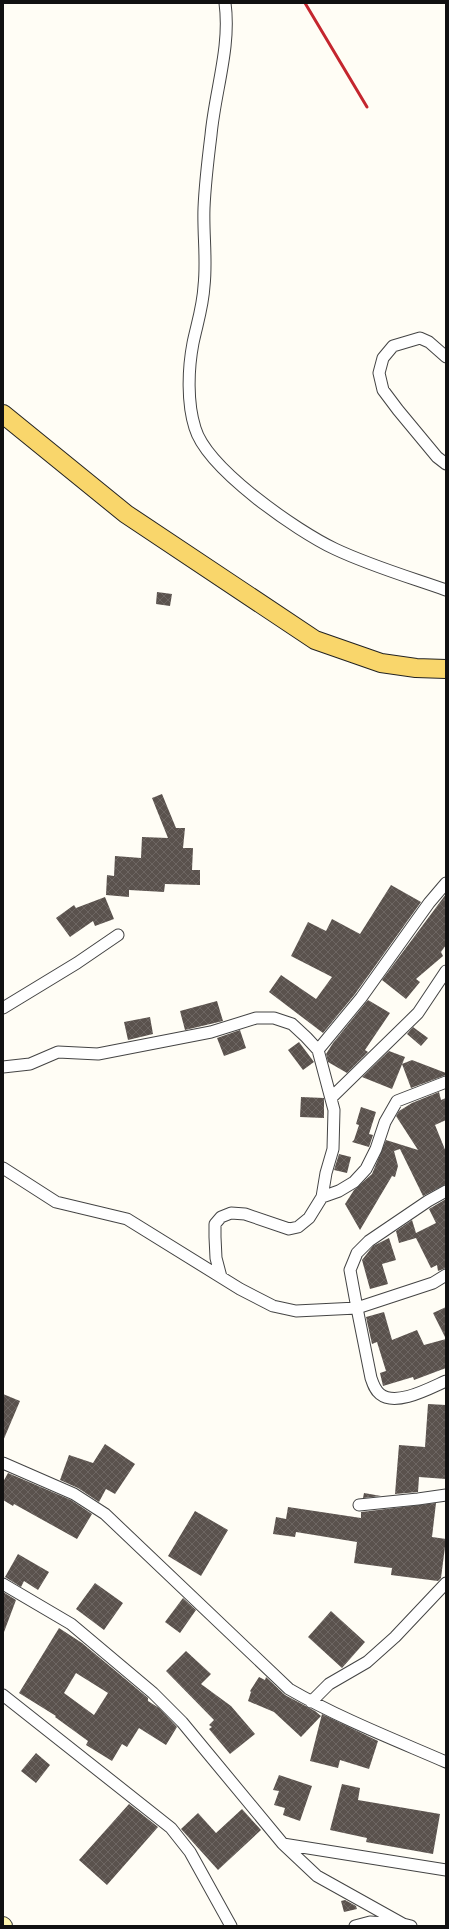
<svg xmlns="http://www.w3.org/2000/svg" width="449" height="1929" viewBox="0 0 449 1929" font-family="'Playfair Display',serif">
<defs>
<pattern id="building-cross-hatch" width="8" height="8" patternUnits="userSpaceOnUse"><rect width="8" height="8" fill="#5a524d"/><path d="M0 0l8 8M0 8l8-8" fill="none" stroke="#6d6662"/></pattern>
</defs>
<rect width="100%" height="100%" fill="#fffdf5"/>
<path fill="url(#building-cross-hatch)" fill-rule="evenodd" d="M157 592 172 594 170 606 156 604Z
M162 794 176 828H185L183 848H193L192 870H200V885L165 884 164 892 129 890V897L106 895 107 875 114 876 115 856 141 858 142 837 168 838 152 798Z
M391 885 421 902 355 994 323 1033 269 992 281 975 316 999 332 977 291 956 308 922 326 931 332 919 360 934Z
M446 894V945L441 952 443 956 416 979 420 982 406 999 382 980Z
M105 897 114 919 95 926 93 921 70 937 56 918 74 905 76 908Z
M368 1000 390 1013 365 1050 368 1052 347 1073 328 1062 326 1054 333 1043Z
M217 1001 223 1021 185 1030 180 1011Z
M150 1017 153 1034 128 1040 124 1022Z
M413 1027 428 1038 421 1046 407 1034Z
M240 1030 246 1048 224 1056 217 1038Z
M299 1042 314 1062 303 1070 288 1050Z
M389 1051 405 1057 392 1089 362 1077Z
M412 1060 446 1073V1075L411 1088 402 1064Z
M439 1092 441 1100 446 1098V1120L435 1125 446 1152V1184L423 1196 400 1149 394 1151 398 1166 395 1177 392 1176 360 1230 345 1204 354 1190 372 1174 386 1140 418 1150 396 1116 399 1111 412 1103Z
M301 1097 324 1098V1118L300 1117Z
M361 1107 376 1112 369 1134 373 1135 369 1147 352 1142 354 1140 359 1125 356 1124Z
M339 1154 351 1157 347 1173 334 1170Z
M446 1199V1268L438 1271 437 1265 431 1268 416 1238 399 1243 396 1231 412 1220 416 1233 436 1223 429 1209Z
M389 1238 396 1260 382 1264 388 1284 370 1289 362 1260 373 1246Z
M446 1307V1368L414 1380 413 1377 383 1386 380 1373 386 1371 377 1342 372 1344 366 1317 384 1312 392 1340 417 1330 424 1345 446 1339 433 1313Z
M3 1394 20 1401 3 1441Z
M428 1404 446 1405V1479L419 1477 418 1492 395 1494 399 1445 425 1447Z
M105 1444 135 1464 115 1494 106 1489 99 1502 78 1488 60 1480 69 1455 93 1463Z
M8 1473 71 1500 92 1514 77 1539 14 1504 13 1506 3 1500V1482Z
M364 1493 381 1496 363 1498Z
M436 1503 432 1537 446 1539 441 1578 438 1581 391 1575 392 1568 354 1563 357 1542 296 1532 295 1537 273 1534 276 1517 286 1519 288 1507 361 1518V1512Z
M195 1511 228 1530 201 1576 168 1556Z
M18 1554 49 1572 38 1590 24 1581 21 1587 5 1577Z
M95 1583 123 1603 104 1630 76 1609Z
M3 1592 16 1600 4 1632H3Z
M183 1598 196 1610 180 1633 165 1622Z
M331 1611 365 1642 342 1668 308 1637Z
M59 1628 82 1643 148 1698V1701L159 1708 177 1727 166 1745 139 1728 127 1747 122 1744 112 1761 86 1745 88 1741 55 1717 56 1716 19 1693ZM76 1673 108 1693 94 1715 64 1693Z
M186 1651 211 1674 201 1684 231 1706 255 1734 230 1754 209 1729 212 1727 209 1725 214 1720 166 1671Z
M259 1677 265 1680 266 1677 285 1695 315 1711 321 1716 301 1737 274 1712 248 1701 251 1692 250 1691Z
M322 1714 378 1741 369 1769 340 1760 338 1768 310 1761Z
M36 1753 50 1765 36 1783 21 1771Z
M279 1775 312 1786 300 1821 283 1815 285 1808 274 1805 279 1791 273 1790Z
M342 1784 360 1788 358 1800 440 1814 433 1854 366 1842 367 1838 330 1830Z
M129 1804 158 1827 107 1885 79 1860Z
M242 1809 261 1830 218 1870 181 1829 198 1813 216 1833Z
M345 1900 356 1906 357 1909 344 1912 341 1901Z"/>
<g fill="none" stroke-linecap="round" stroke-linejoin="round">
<defs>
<path id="street" d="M225 3C231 47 215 91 211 135 208 159 205 184 204 208 203 234 207 260 204 286 203 306 197 324 193 343 188 369 187 403 195 428 207 469 297 531 335 549 371 566 409 577 446 590
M446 357 429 342 420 338 393 346 383 358 379 373 383 390 398 410 437 457 446 464
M3 1008 77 963 118 935
M318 1050 361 998 429 903 446 883
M3 1067 30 1064 58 1052 98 1054 211 1032 256 1018H274L292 1024 306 1037 318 1050 334 1110 333 1149 326 1173 322 1197 309 1218 298 1227 289 1229 245 1214 231 1213 221 1217 215 1224V1237L216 1258 221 1277
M331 1098 418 1013 446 971
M3 1168 56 1202 127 1219 240 1289 273 1306 296 1311 357 1308 350 1270 357 1253 369 1241 428 1201 446 1191
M322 1197 339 1191 354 1182 366 1169 376 1149 385 1122 397 1101 446 1082
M446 1275 433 1283 357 1308 371 1378C373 1384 375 1390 380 1394 396 1407 430 1388 446 1381
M3 1463 74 1494 105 1514 289 1689C339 1718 393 1739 446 1762
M359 1505 418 1499 446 1495
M3 1584 71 1624 153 1693 182 1722 283 1844
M3 1695 171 1828 190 1852 231 1926
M311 1702 329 1684 367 1662 395 1637 446 1583
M355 1926 370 1922 401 1924
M411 1926 403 1924 317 1876 283 1844 446 1870"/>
<path id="secondary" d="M3 1925 4 1926"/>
<path id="primary" d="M3 414 126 514 315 640 381 663 416 668 446 669"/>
</defs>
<use href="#street" stroke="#444" stroke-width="13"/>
<use href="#secondary" stroke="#333" stroke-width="18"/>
<use href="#primary" stroke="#222" stroke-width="20"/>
<use href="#street" stroke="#fff" stroke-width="11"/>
<use href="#secondary" stroke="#fff6b0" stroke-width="16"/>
<use href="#primary" stroke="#f9d66b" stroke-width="18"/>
<path stroke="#c4262e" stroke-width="3" d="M305 3 367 107"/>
</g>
<rect width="449" height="1929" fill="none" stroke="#111111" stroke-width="8"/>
</svg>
